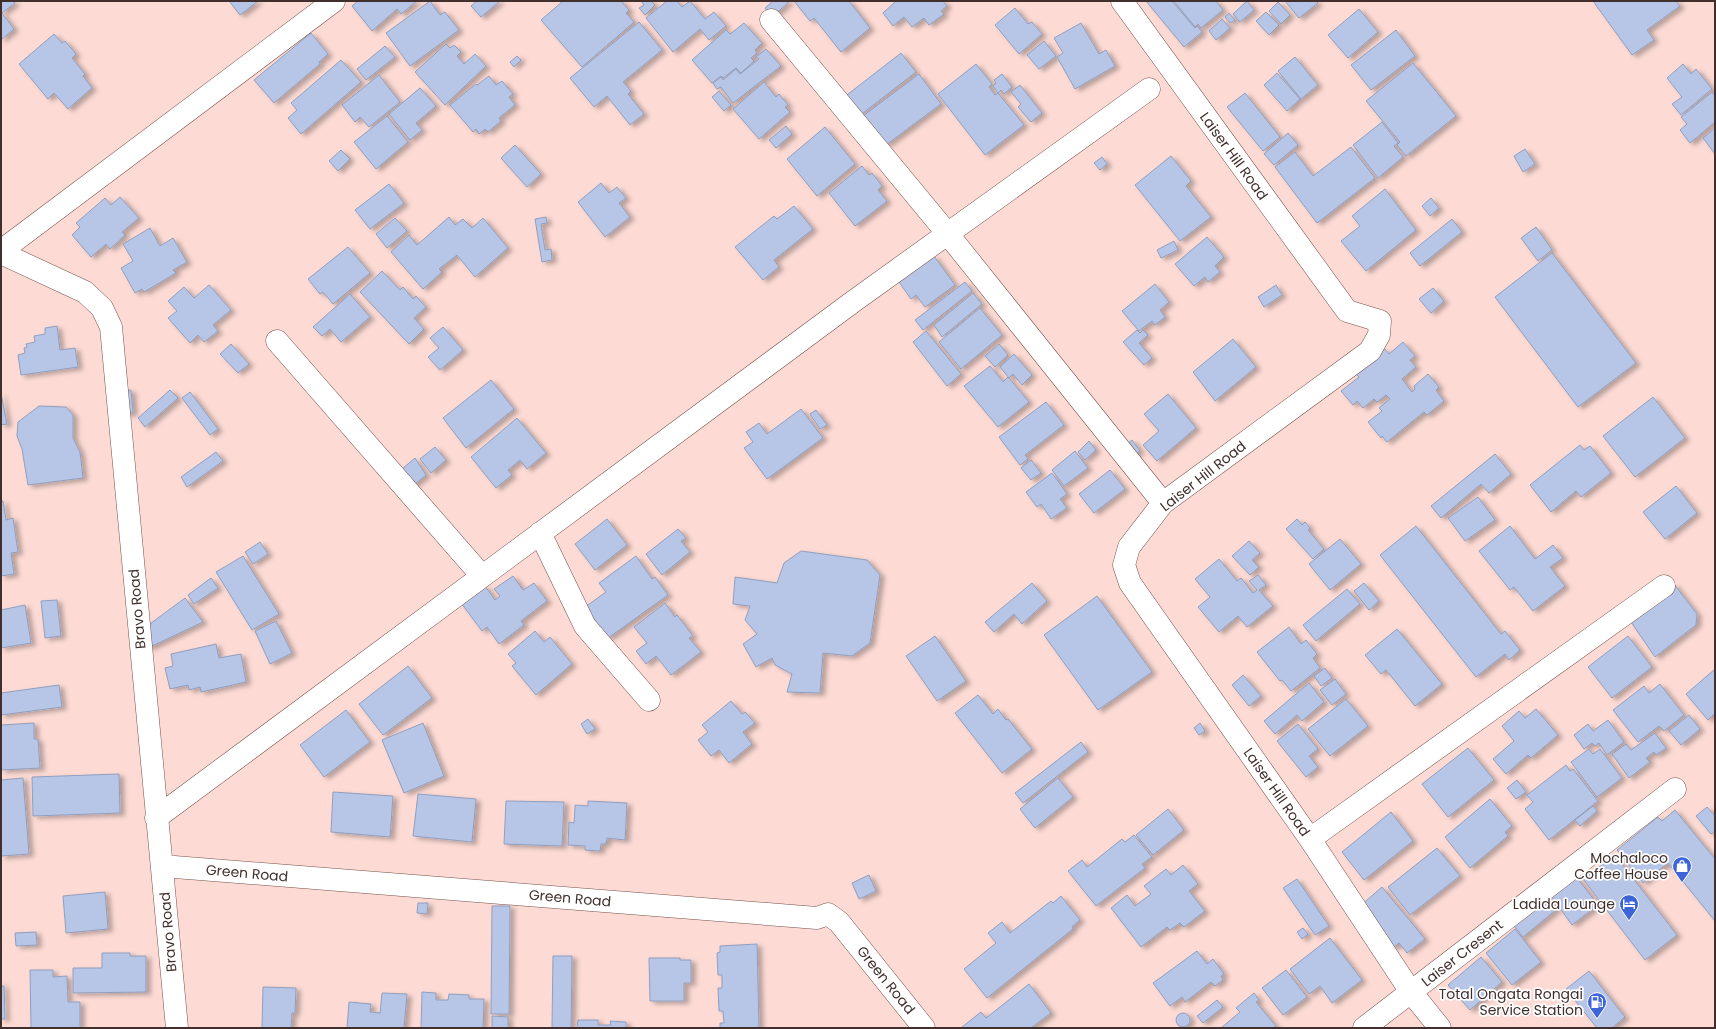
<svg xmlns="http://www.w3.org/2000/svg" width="1716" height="1029" viewBox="0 0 1716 1029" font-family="Poppins,sans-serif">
<defs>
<filter id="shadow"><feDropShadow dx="4.5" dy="2.5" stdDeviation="2" flood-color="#0004"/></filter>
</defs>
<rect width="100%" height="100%" fill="#fddad4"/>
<path fill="#b7c6e7" stroke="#909ebe" filter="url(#shadow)" d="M1 1H13L15 3 2 13 14 29 1 40Z
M229 1H258L240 15Z
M358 1H417L401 14 397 9 372 31 352 6Z
M430 1 440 15 445 12 459 30 410 66 386 33Z
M477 1H500L481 17 471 6Z
M563 1H621L629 10 626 13 634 22 582 67 541 20Z
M641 1H651L655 5 645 15 639 8 644 5Z
M667 1H677L682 7 690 1 705 19 714 12 726 26 709 40 700 29 673 52 646 18Z
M773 1H790L772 17 765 8Z
M794 1H849L870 28 841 52 814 18 810 21Z
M896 1H943L947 6 941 11 944 14 929 25 924 18 912 27 904 17 893 26 883 13Z
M1146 1H1172L1195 28 1197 26 1202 32 1184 47Z
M1174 1H1216L1223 10 1201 28 1198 24 1195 27Z
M1247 1 1254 10 1240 22 1233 14Z
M1285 1H1316L1318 3 1299 18Z
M1593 1H1676L1680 6 1647 30 1654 40 1632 55Z
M1278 2 1290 15 1281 24 1269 11Z
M1015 8 1028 24 1032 22 1042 34 1019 54 995 25Z
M1359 9 1378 32 1348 58 1328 35Z
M1266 12 1279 25 1269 35 1256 21Z
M1229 13 1235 20 1230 23 1225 17Z
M1222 19 1230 28 1216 40 1209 31Z
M639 22 662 50 623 82 631 91 628 94 644 114 630 125 607 96 594 107 570 78Z
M744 23 762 43 755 50 757 53 751 58 754 61 741 73 736 68 723 78 721 76 712 83 692 60 726 30 730 34Z
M1081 23 1099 54 1106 50 1115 66 1075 89 1057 57 1063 53 1054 38Z
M1396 30 1415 56 1371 90 1351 65Z
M311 33 328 54 319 62 320 64 274 103 254 80Z
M54 34 62 43 65 41 76 54 72 58 85 74 83 76 92 88 68 109 54 93 48 99 19 64Z
M1044 41 1056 56 1039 69 1027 55Z
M446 44 450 48 454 45 461 52 457 56 464 64 475 54 486 66 445 105 415 72Z
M385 46 395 57 366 80 357 69Z
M766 49 781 66 733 103 721 87 717 89 713 83 721 77 723 80 736 69 740 74 759 59 756 57Z
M901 53 916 72 858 117 843 98Z
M517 56 521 60 514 67 510 62Z
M1295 57 1318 85 1301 99 1278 71Z
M341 60 361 82 301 134 288 118 297 110 291 103Z
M1413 63 1456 116 1406 156 1397 145 1400 142 1366 101Z
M976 64 992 84 989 87 995 95 998 93 1024 125 985 155 938 94Z
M1683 64 1691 74 1696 69 1712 89 1681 115 1672 104 1682 97 1667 78Z
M1277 73 1300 99 1287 111 1264 85Z
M919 74 941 104 886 145 863 116Z
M1002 74 1012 87 1004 94 1001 90 998 93 993 86 996 83 994 80Z
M379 75 400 102 369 127 360 117 355 122 342 105Z
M489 76 496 85 502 81 513 94 509 97 515 105 499 118 501 121 488 132 485 129 479 134 476 129 473 132 450 105 476 84 477 85Z
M764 82 776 97 779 94 788 105 785 107 790 112 759 139 733 109Z
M1020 85 1042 113 1031 122 1018 107 1021 104 1011 92Z
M420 88 436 106 416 123 422 130 410 140 389 114Z
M719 91 731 105 724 111 712 97Z
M1712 92 1715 96V122L1690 143 1680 130 1687 124 1681 117Z
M1245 93 1280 137 1263 151 1227 107Z
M387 116 408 142 376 169 354 142Z
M1382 122 1398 143 1394 146 1403 157 1378 178 1353 145Z
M786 126 792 134 776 148 769 140Z
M825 127 855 164 817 196 787 159Z
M1715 128V154L1703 138Z
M1288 133 1298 145 1274 165 1264 154Z
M515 145 541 174 527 187 501 158Z
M1351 147 1375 178 1317 223 1275 167 1295 152 1313 176Z
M1525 149 1535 164 1523 172 1514 156Z
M341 150 350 159 338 171 329 161Z
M1171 156 1191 181 1186 186 1211 217 1180 241 1135 185Z
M1102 157 1107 164 1100 170 1094 163Z
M862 166 869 175 872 173 882 186 878 190 887 201 855 226 829 193Z
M601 183 609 193 617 187 626 198 619 203 630 217 605 237 578 202Z
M389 184 404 203 370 229 355 210Z
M1385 189 1416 230 1366 271 1341 241 1360 226 1352 216Z
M120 197 139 218 122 232 125 235 110 249 106 244 91 257 72 235 80 227 76 223 105 198 111 205Z
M1431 198 1439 208 1430 216 1422 206Z
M794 206 813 229 774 260 779 267 763 280 735 247 774 216 777 219Z
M449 217 455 225 463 219 472 228 483 218 508 248 475 277 457 255 439 269 442 272 423 289 391 252 409 235 417 245Z
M546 217 547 223 541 224 545 250 551 249 552 260 542 262 535 219Z
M395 218 407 231 387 248 376 234Z
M1452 219 1462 232 1420 266 1410 253Z
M1536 227 1552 250 1538 261 1521 238Z
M150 228 160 246 173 238 187 262 173 270 176 273 144 292 142 289 135 293 121 268 133 261 123 244Z
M1207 237 1224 257 1215 266 1220 272 1208 282 1205 277 1194 286 1175 264Z
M1174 241 1178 250 1161 258 1157 250Z
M348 247 370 273 333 304 323 292 320 294 308 279Z
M1552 253 1636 363 1578 407 1495 297Z
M934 256 955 285 925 307 916 295 911 299 899 282Z
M382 271 400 290 403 287 413 299 416 296 426 307 414 318 424 329 409 344 360 292Z
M965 282 972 291 923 330 915 320Z
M1155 284 1169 302 1160 310 1165 317 1155 325 1152 321 1139 331 1122 311Z
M209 285 231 310 213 325 218 331 204 342 198 335 190 343 168 318 177 311 168 301 184 287 194 298Z
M1276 285 1282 295 1264 307 1258 297Z
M1433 288 1444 301 1431 313 1419 299Z
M973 293 982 304 942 337 934 325Z
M350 294 370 317 341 342 330 329 322 336 313 327Z
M980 308 1002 335 961 369 939 342Z
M57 326 60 350 75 348 78 367 21 375 18 355 25 353 24 348 27 347 26 344 35 342 34 336 45 334V328Z
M443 327 463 350 440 370 428 357 439 348 430 338Z
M1137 330 1140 333 1143 330 1148 335 1139 343 1152 358 1144 365 1123 342Z
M926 331 961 374 947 386 913 342Z
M1233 339 1256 367 1215 401 1193 372Z
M1403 342 1415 356 1410 360 1416 367 1402 379 1412 392 1415 389 1414 386 1428 374 1439 387 1436 390 1444 401 1427 415 1424 412 1387 442 1382 436 1381 438 1368 422 1382 411 1379 408 1390 399 1386 395 1377 402 1374 399 1363 408 1357 401 1353 405 1341 391 1359 377 1355 373 1385 349 1389 354Z
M231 344 249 364 238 373 220 354Z
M999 344 1008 355 995 367 985 356Z
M1014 354 1032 375 1022 385 1013 374 1009 378 1000 367Z
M990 366 1003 382 1008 377 1029 402 998 427 964 386Z
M491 380 514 409 466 448 443 418Z
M131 390 133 413 120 414 118 391Z
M170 390 178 398 145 427 138 418Z
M190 392 218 429 210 435 182 398Z
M1 393 7 424 1 425Z
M1168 394 1196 428 1157 461 1143 445 1159 431 1144 414Z
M1653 397 1685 438 1635 477 1603 436Z
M1046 402 1064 425 1025 455 1028 459 1020 465 999 437Z
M39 406 66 407 73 415V438L80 452 83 478 28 485 22 449 17 436 18 422Z
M801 409 823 438 767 479 744 448 753 442 746 432 759 423 767 434Z
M816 410 827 425 820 429 810 414Z
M517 418 546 453 527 469 520 460 508 470 512 475 496 488 471 457Z
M1132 440 1140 451 1132 457 1124 446Z
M1089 441 1096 450 1085 460 1078 452Z
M1580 445 1584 450 1590 446 1611 473 1581 497 1576 491 1551 512 1530 485Z
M435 447 446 460 431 473 420 459Z
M1075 451 1088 468 1064 486 1052 470Z
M216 452 223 461 187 487 181 477Z
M1495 454 1511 474 1489 493 1481 484 1441 518 1431 506Z
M415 458 426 475 411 487 396 474Z
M1031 460 1041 473 1031 480 1021 468Z
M1110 470 1125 489 1094 513 1079 494Z
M1052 473 1067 494 1060 499 1067 508 1051 519 1041 504 1037 507 1026 492Z
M1676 486 1697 513 1665 539 1643 512Z
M1478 497 1495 520 1465 541 1448 518Z
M1 501H3L6 520 13 518 18 552 11 553 14 574 1 576Z
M607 519 627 545 595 570 575 544Z
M1297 519 1302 525 1305 522 1310 528 1308 530 1324 549 1313 559 1286 529Z
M1416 526 1501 634 1505 631 1520 650 1509 660 1505 654 1476 677 1380 555Z
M1510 526 1535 559 1553 545 1563 558 1550 567 1565 586 1533 611 1514 587 1510 590 1479 551Z
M678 529 686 538 681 541 690 552 662 575 646 554Z
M1340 539 1361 564 1330 590 1309 564Z
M1249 541 1260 553 1252 560 1259 567 1250 575 1232 556Z
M260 542 268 554 253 564 245 552Z
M801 551 867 560 880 575 870 643 852 656 823 653 820 693 787 692 792 674 775 665 772 658 756 667 743 644 757 634 745 620 750 606 733 604 735 577 777 583 784 563Z
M243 556 279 614 252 630 216 572Z
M636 556 652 579 655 577 668 595 608 638 585 607 606 592 599 583Z
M1219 559 1237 581 1241 578 1253 593 1257 590 1249 581 1258 575 1266 585 1259 590 1273 606 1247 627 1238 616 1219 632 1198 607 1210 597 1195 579Z
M513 576 523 590 534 583 547 601 521 621 524 625 499 644 487 627 482 631 461 603 485 586 495 600 500 596 494 589Z
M211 578 218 588 194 604 188 595Z
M1032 583 1047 601 1022 624 1014 614 994 632 985 622Z
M1364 583 1379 601 1369 610 1354 591Z
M1674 584 1697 614 1696 625 1655 657 1631 622Z
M1347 589 1360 604 1316 641 1303 625Z
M1097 596 1152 672 1098 710 1044 635Z
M185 598 203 622 148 648 143 629Z
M57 600 61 636 45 638 41 601Z
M665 603 675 617 677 615 693 636 689 638 701 652 671 675 656 656 646 664 636 651 647 643 634 627Z
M25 605 31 643 1 648V610Z
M276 621 292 653 270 664 255 631Z
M1289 627 1301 644 1306 640 1317 654 1313 658 1320 668 1291 691 1282 680 1280 681 1257 652Z
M1397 629 1442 684 1415 706 1386 670 1381 674 1365 655Z
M535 631 544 642 550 637 572 664 536 695 512 666 516 663 508 654Z
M935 636 966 681 937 701 906 656Z
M1628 636 1652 667 1612 698 1588 667Z
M216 644 219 658 241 654 246 682 201 692 200 687 189 690 188 685 170 689 165 668 173 666 171 654Z
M408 666 432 698 383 735 359 704Z
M1325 668 1332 678 1321 686 1314 676Z
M1715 669V713L1708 720 1686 694Z
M1243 675 1261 696 1249 706 1232 685Z
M1335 679 1346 694 1332 705 1320 690Z
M1309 683 1324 702 1302 721 1297 715 1275 734 1264 721Z
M1660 684 1684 715 1664 731 1659 726 1638 742 1613 710 1644 686 1649 693Z
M59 685 62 707 1 715V693Z
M978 695 993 714 998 709 1006 720 1008 719 1032 749 1002 773 955 713Z
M1346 699 1368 726 1330 756 1308 729Z
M731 701 742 714 745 712 755 723 743 732 752 744 729 763 719 750 711 756 698 740 708 732 702 725Z
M1536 709 1558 735 1531 758 1528 755 1506 774 1493 759 1514 741 1502 726 1519 711 1525 718Z
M346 710 370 742 324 777 300 745Z
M1689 715 1700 729 1681 745 1669 731Z
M588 719 595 729 587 734 581 724Z
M1608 720 1624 742 1607 755 1599 743 1595 746 1592 743 1584 749 1574 735 1588 724 1593 731Z
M34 723V739H38L40 768 1 770V725Z
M423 723 444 776 404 793 382 740Z
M1200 723 1205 731 1199 735 1194 728Z
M1298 724 1318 749 1309 756 1318 767 1306 777 1277 741Z
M1655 733 1666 748 1656 755 1654 752 1646 758 1650 762 1629 778 1612 754 1626 744 1631 750Z
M1081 742 1088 752 1023 803 1015 793Z
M1468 748 1494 780 1448 817 1422 784Z
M1589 749 1593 754 1600 749 1622 778 1597 797 1571 762Z
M1566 765 1570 771 1573 769 1598 801 1549 840 1525 809 1533 802 1527 795Z
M119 774 120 813 33 816 32 777Z
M23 778 29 854 1 856V780Z
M1058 778 1073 797 1035 828 1020 809Z
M1517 780 1526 792 1516 799 1507 788Z
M333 792 393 796 390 837 331 832Z
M418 794 476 799 472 842 413 836Z
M1490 799 1512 826 1505 832 1508 836 1470 868 1445 837Z
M506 801 564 802 562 846 504 844Z
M588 801 627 803 625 840 607 838 606 844H601L600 851 585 850V846L568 845 569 822 574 823 575 805 588 806Z
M1593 806 1597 811 1580 826 1575 820Z
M1707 807 1715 816V831L1711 834 1696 816Z
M1168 809 1184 830 1153 855 1136 835Z
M1675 810 1715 859V921L1668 863 1643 883 1617 850 1658 817 1662 821Z
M1391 812 1413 841 1364 880 1342 852Z
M1134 835 1152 857 1142 864 1145 868 1096 906 1068 871 1082 860 1087 867 1122 839 1125 842Z
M1437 848 1460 876 1410 915 1388 887Z
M1615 855 1677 935 1645 960 1583 879Z
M1183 865 1198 884 1189 891 1205 911 1184 927 1180 923 1170 930 1167 927 1141 947 1111 908 1127 895 1135 906 1151 894 1144 886 1166 869 1171 875Z
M1574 874 1598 905 1572 925 1549 893Z
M869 875 876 891 859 899 852 883Z
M1297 879 1329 926 1315 935 1283 888Z
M1382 887 1425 939 1407 953 1399 943 1393 948 1359 907Z
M105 892 108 929 66 933 63 896Z
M1545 894 1557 909 1523 937 1510 921Z
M1061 896 1080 920 1072 927 1073 929 987 998 964 969 996 943 988 933 1002 922 1010 933 1051 901 1053 903Z
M418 903H428L427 914 417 913Z
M492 906H510L509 1014H491Z
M1303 928 1308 934 1302 939 1297 932Z
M1515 929 1541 962 1512 985 1486 953Z
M36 932 37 945 16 946 15 933Z
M1330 938 1362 980 1332 1003 1320 986 1309 994 1290 969Z
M757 944 759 1028H720V1023H724L723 1011H719L718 988H722V975H718L717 953 720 952V946Z
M1197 951 1207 964 1213 959 1224 974 1221 976 1223 980 1215 986 1211 982 1185 1002 1182 997 1170 1006 1153 983Z
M102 953H130V956H146V992L73 993V968H102Z
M553 956H572L571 1028H552Z
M1481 957 1502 982 1470 1010 1448 985Z
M649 958H680V960H691V983H684V1001H650Z
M30 970H53V977L67 976 68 1002H80V1028H31Z
M1286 970 1307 997 1283 1015 1262 988Z
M1589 971 1625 1017 1612 1028H1597L1566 989Z
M1 981V986H4L5 1019H1Z
M1029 984 1051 1013 1031 1028H963L962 1027 981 1012 986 1018Z
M263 987 296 988 295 1013H292L291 1028H262Z
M422 992 436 993V1000H448L449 994 469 995V999H484L483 1028H421Z
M382 993 407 994 404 1028H347L349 1002 371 1004 370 1012 380 1013Z
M1254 993 1259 1000 1256 1002 1276 1026 1273 1028H1221L1240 1012 1236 1008Z
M1217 1000 1223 1007 1203 1023 1197 1016Z
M1176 1020a7 7 0 1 1 14 0a7 7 0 1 1-14 0Z
M492 1016 508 1017V1028H492Z
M578 1020H598V1025H611L610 1021 626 1022V1028H577Z"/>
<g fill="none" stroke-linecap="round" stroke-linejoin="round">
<defs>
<path id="minor" d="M1122 1 1347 311 1380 321 1379 335 1370 351 1163 503 1129 547 1124 565 1130 583 1310 839 1411 992 1440 1028
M771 20 947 233 1163 503
M1 251 334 1
M1 253 85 292 102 308 111 327 177 1028
M277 341 482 576
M540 533 585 626 649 700
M156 818 854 301 1149 89
M1310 839 1664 586
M162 866 817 918 828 914 839 922 924 1028
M1364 1028 1675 789"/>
</defs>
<use href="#minor" stroke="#75514b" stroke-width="23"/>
<use href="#minor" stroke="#fff" stroke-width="22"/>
</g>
<defs>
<symbol id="shop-pin" viewBox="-11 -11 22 30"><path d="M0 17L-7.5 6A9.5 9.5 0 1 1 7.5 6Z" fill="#3e65d7" stroke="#fff"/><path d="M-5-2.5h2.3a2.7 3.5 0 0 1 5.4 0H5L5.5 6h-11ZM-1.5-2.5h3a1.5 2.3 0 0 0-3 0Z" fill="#fff"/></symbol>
<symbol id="hotel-pin" viewBox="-11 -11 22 30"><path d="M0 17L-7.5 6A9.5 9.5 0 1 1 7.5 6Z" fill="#3e65d7" stroke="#fff"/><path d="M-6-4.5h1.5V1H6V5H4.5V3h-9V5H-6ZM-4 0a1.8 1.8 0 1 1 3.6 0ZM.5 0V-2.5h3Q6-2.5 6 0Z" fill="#fff"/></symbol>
<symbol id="fuel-pin" viewBox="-11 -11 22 30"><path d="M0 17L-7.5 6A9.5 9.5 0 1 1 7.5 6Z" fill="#3e65d7" stroke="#fff"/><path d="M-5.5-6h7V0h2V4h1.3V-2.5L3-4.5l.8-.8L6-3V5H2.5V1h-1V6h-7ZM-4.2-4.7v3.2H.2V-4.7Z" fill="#fff"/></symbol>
</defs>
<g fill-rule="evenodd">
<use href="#shop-pin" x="1671" y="855" width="22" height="30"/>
<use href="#hotel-pin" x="1618" y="893" width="22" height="30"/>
<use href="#fuel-pin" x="1586" y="991" width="22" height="30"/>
</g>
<g text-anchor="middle" stroke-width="3.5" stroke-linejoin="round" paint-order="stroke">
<g font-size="14" fill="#402f2c" stroke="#fff">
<text transform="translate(1234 156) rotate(54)" y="5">Laiser Hill Road</text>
<text transform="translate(1203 476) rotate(-38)" y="5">Laiser Hill Road</text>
<text transform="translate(137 609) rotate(-95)" y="5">Bravo Road</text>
<text transform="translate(1277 792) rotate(55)" y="5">Laiser Hill Road</text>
<text transform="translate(247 873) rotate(5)" y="5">Green Road</text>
<text transform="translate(570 898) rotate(5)" y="5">Green Road</text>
<text transform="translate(168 932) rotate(-95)" y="5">Bravo Road</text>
<text transform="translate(1462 953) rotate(-38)" y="5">Laiser Cresent</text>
<text transform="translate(886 980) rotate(51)" y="5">Green Road</text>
</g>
<g font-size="14" fill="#402f2c" stroke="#fff" text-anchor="end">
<text x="1668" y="863">Mochaloco<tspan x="1668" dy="16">Coffee House</tspan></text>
<text x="1615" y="909">Ladida Lounge</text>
<text x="1583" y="999">Total Ongata Rongai<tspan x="1583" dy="16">Service Station</tspan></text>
</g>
</g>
<rect width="1716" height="1029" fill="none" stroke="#402f2c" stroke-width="4"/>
</svg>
